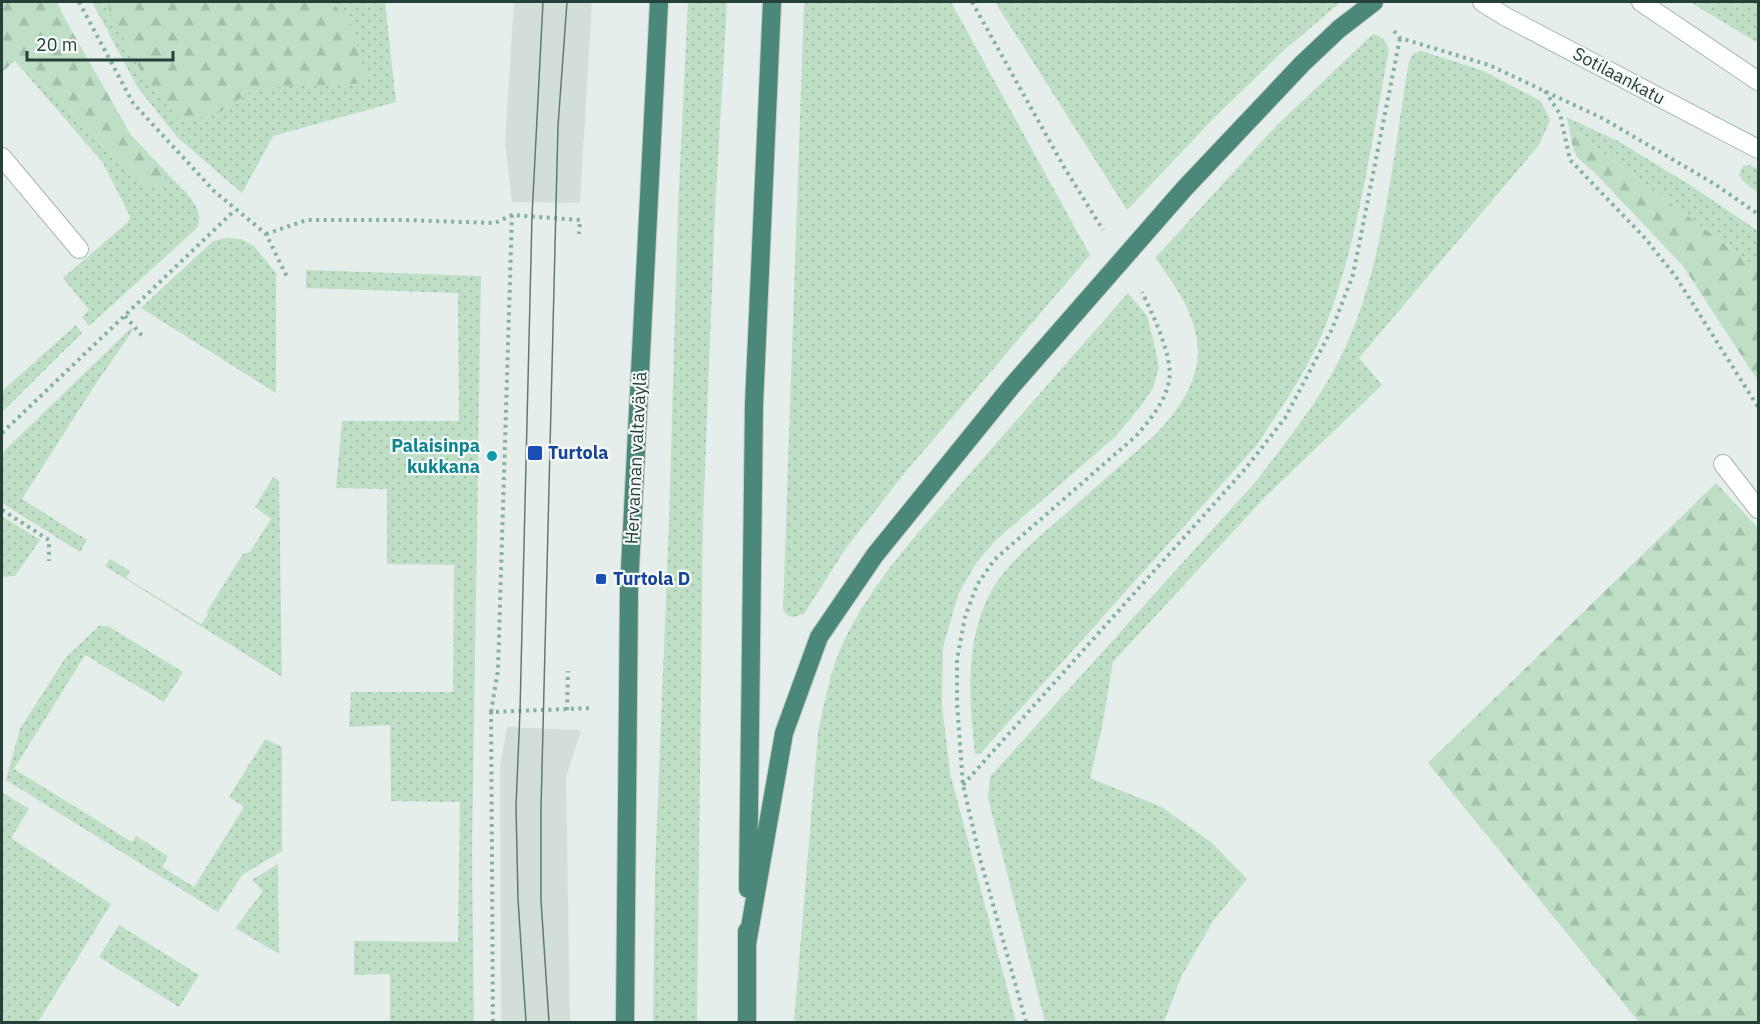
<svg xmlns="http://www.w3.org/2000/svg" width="1760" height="1024" viewBox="0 0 1760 1024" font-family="'IBM Plex Sans',sans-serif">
<defs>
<pattern id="grass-dots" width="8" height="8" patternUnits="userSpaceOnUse" patternTransform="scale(1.5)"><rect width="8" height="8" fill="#bedfc6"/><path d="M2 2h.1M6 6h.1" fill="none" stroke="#a3c0ab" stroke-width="1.8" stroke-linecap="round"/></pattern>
<pattern id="forest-firs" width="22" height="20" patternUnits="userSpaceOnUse" patternTransform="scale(1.5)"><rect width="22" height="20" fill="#bedfc6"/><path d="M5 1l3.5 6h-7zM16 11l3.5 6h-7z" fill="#a3c0ab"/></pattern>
</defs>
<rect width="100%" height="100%" fill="#e5eeea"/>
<path fill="#d3ded9" d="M514 2H592L580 203 512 202 505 142Z
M507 727 581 730 566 777 570 1022H501L500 767Z"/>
<path fill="url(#grass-dots)" d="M92 2H385L396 102 273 136 242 193 178 138 138 88Z
M688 2H727L715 211 703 522 697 1022H653L655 873 669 522 678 208Z
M804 2H951L1090 255 903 475 846 548 804 614 794 617 788 616 783 610Z
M995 2H1341L1283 51 1211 121 1127 210Z
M1690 2H1758V43Z
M1373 34C1382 36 1387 42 1389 50 1371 142 1359 240 1325 327 1308 370 1281 408 1256 446L980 754H975C969 700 964 638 993 588 1010 560 1038 538 1063 516 1094 489 1124 462 1155 435 1217 370 1207 326 1155 258L1276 126Z
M1421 51 1481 70 1541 101 1550 120 1539 145 1359 358 1382 385 1265 497 1113 662 1102 727 1090 778 1162 807 1212 843 1247 879 1213 921 1182 975 1164 1022H1045L988 798 990 777 1258 479C1284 444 1313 409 1334 370 1383 281 1392 161 1409 61L1414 53Z
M15 61 56 94 113 156 150 187H160L167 173C180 188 207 207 197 228L89 326 82 317 89 310 63 278 128 222 130 216 103 163Z
M1566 117 1618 141 1690 185 1758 231V269L1569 127Z
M1750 165 1758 169V193L1743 181 1739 175 1743 166Z
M227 238 241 239 254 246 276 273V393L141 308 213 241Z
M306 270 481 276 472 852 474 1022H390V974L354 975V941L458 942 460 802 391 801 390 725 349 727 351 692H453L454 565 387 564V489L336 488 342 421H459L458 293 306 288Z
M1128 293 1147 316 1154 343 1159 367 1153 388 1140 407 1116 436 996 540 976 563 958 595 943 647 942 705 950 773 1016 1022H794L818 733C824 704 830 672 842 645 873 579 925 525 972 471 1024 412 1076 352 1128 293Z
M76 325 82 333 2 412V391Z
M131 328 133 330 93 388 22 499 87 540 80 552 2 503V453Z
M273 477 279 480 282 677 105 566 110 559 130 571 126 578 201 624 208 615 207 611 243 554 250 552 271 519 255 507Z
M2 516 40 540 15 576 2 577Z
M99 626H108L183 672 164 702 85 655 14 769 132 842 136 836 168 856 162 867 194 887 244 807 229 797 265 739 282 747V851L242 875 218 912 6 780 20 729 66 657Z
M2 792 29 809 11 838 111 904 38 1022H2Z
M278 864 279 954 235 928 263 891 252 880Z
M119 925 199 975 179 1007 99 957Z"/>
<path fill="url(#forest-firs)" d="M2 2H57L65 19 131 135 167 173 160 187 150 188 113 156 56 94 15 61 2 72Z
M108 2H332L352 26 368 83 256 88 214 116 179 120 144 76 109 12Z
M1569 127 1758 269V381L1683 266 1597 175 1577 157 1572 144Z
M1716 483 1758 528V1022H1639L1428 763Z"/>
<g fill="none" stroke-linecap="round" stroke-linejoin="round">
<defs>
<path id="minor" d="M2 157 79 249
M1723 464 1758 509"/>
<path id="secondary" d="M1482 2 1506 17 1758 149
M1641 2 1758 81"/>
<path id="trunk" d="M748 889 754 405 772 2
M747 944 784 733 819 637 875 555 1011 387 1184 189 1302 64 1339 29 1374 2
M625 1022 629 588 659 2
M747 1022V931"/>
</defs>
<use href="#minor" stroke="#a7b6b1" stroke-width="20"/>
<use href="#secondary" stroke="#a3bab1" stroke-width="20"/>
<use href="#trunk" stroke="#c2cac7" stroke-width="20"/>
<path stroke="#85b1a3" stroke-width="4" stroke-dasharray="3 4.5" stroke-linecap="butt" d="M79 2 133 103 214 191 266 234 287 277
M972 2 1064 167 1103 230
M1394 31 1400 38 1489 65 1602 118 1713 183 1758 214
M1545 91 1560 114 1570 160 1644 237 1676 277 1758 407
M266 234 307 220H405L495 223 512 215 580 220 579 234
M125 316 144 338
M2 433 235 210
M2 510 49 540V561
M567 710 568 671
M491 712 498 670 512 215
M963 785 1246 468 1285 418 1332 329 1353 275 1400 38
M493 1022 491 712 593 708
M1026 1022 981 862 963 785 957 703V659L965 617 977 585 994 560 1136 436C1150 420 1165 402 1169 381 1174 358 1152 313 1142 292"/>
<use href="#minor" stroke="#fff" stroke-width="18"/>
<use href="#secondary" stroke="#fff" stroke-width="18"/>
<use href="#trunk" stroke="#4c887a" stroke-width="18"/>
<path stroke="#5e7b73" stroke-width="1.5" d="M526 1022 518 899 516 806 520 711 532 216 543 2
M549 1022 541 900V809L558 126 567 2"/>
</g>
<g fill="#1a4fb4" stroke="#f5faf8" stroke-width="2">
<rect x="527" y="445" width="16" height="16" rx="3"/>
<rect x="595" y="573" width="12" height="12" rx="3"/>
</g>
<circle fill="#0f9aa8" stroke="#f5faf8" stroke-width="2" cx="492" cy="456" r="6"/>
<g text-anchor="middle" stroke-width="4.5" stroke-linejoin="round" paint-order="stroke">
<g font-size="18" fill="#244038" stroke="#f5faf8">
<text transform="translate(1619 76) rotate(28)" y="6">Sotilaankatu</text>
<text transform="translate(636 458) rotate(-87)" y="6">Hervannan valtaväylä</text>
</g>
<g font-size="18" font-weight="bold" fill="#0d838f" stroke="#f5faf8" text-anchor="end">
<text x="480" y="452">Palaisinpa<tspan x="480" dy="21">kukkana</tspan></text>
</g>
<g font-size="18" font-weight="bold" fill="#164399" stroke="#f5faf8" text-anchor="start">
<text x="548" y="459">Turtola</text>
<text x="613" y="585">Turtola D</text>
</g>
</g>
<rect width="1760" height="1024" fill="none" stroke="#244038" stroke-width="6"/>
<path d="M27 51v9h146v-9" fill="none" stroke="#244038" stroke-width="3"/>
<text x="36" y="51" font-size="18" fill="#244038" stroke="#f5faf8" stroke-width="4.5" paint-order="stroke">20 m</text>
</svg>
